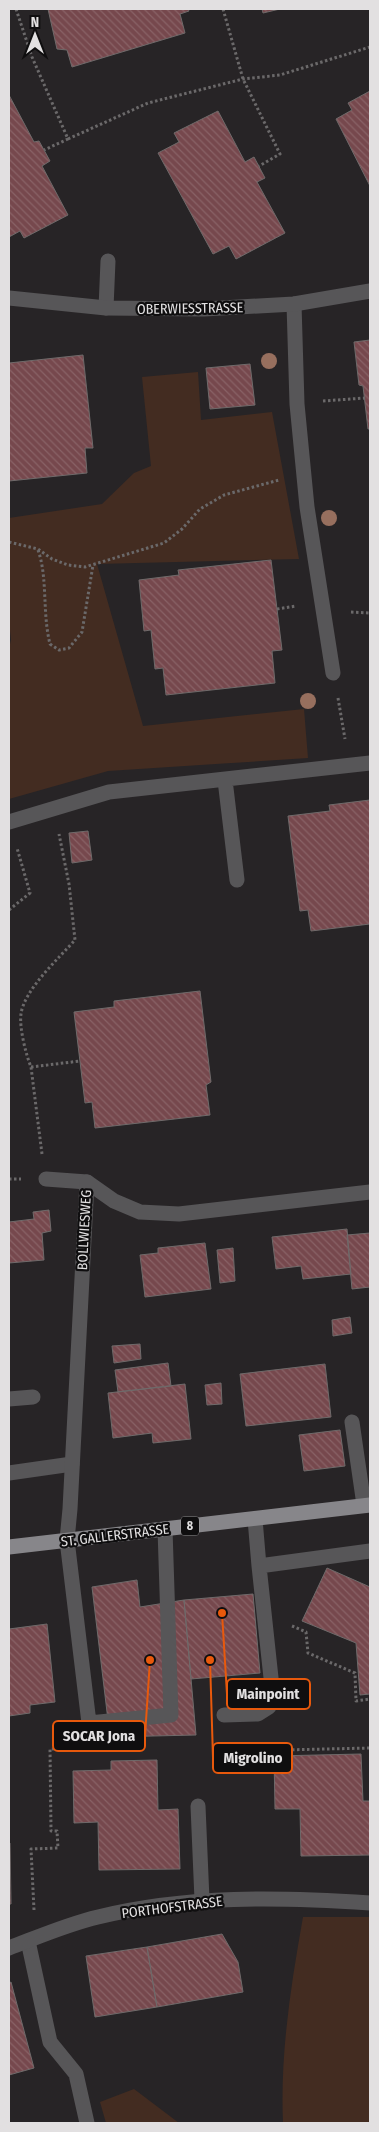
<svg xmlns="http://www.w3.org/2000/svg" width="379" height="2132" viewBox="0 0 379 2132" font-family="'Fira Sans Condensed',sans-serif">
<defs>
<pattern id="building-back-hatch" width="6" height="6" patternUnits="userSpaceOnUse" patternTransform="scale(1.25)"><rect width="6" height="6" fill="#76484d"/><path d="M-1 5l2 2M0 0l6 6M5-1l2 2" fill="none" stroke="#896266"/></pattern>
</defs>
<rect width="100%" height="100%" fill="#272426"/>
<path fill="#432c21" d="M198 372 201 420 272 412 299 559 97 564 143 726 304 709 308 758 108 771 9 799V648L11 640 9 621V518L102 504 134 473 151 466 142 377Z
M303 1917H370V2123H283C280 2053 291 1985 303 1917Z
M134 2089 179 2123H106L100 2102Z"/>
<path fill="url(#building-back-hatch)" stroke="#6f6a6a" d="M48 9H188L189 11 180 14 185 33 72 67 67 50 57 49Z
M262 9H280L263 13Z
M370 91V186L336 119 352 110 348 103Z
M9 95 34 142 39 141 44 150 50 161 42 166 68 215 24 238 20 231 9 237Z
M218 111 245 162 254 157 265 178 257 182 285 233 236 259 229 246 213 254 158 153 179 142 174 133Z
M370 340V429H368L363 386 359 385 354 342Z
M83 355 93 448H85L87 473 9 481V363Z
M250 364 255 405 210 409 206 368Z
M271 560 282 650 272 651 275 683 166 695 163 668 155 669 151 630 144 631 139 580 179 575 178 570Z
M370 800V924L311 931 308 910 300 911 288 816 330 811 329 805Z
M88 831 92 860 72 863 69 833Z
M200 991 211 1082 206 1085 210 1115 95 1128 92 1102 85 1103 74 1012 114 1007V1001Z
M49 1210 51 1231 42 1233 44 1260 9 1263V1222L34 1219 33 1212Z
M347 1229 351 1274 303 1279 301 1266 276 1269 272 1237Z
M370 1233V1287L352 1289 347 1235Z
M205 1243 211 1289 145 1297 140 1255 158 1253V1248Z
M233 1248 235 1281 220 1283 217 1250Z
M350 1317 352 1333 333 1336 332 1320Z
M140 1344 141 1359 114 1363 112 1346Z
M168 1363 171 1386 118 1392 115 1370Z
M325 1364 331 1417 246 1426 240 1374Z
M221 1383 222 1404 207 1405 205 1385Z
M185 1384 191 1439 153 1443 152 1433 113 1438 108 1393Z
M340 1430 345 1466 304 1471 299 1435Z
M327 1568 370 1587V1694L360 1695 356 1643 302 1621Z
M137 1580 140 1607 184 1600 196 1735 110 1737 92 1587Z
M253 1594 260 1673 191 1679 184 1600Z
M47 1624 55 1702 30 1705V1713L9 1716V1629Z
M361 1754 363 1801H370V1855L301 1856 300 1809H275L274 1756Z
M157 1760 158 1810 178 1809 180 1869 99 1870 98 1822 74 1823 73 1771 111 1770V1761Z
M10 1843 11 1904H9V1844Z
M222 1934 238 1962 243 1992 157 2007 147 1947Z
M147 1947 157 2007 95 2017 86 1956Z
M11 1982 34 2068 9 2075V1983Z"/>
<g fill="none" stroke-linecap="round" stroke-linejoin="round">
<path stroke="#6b696a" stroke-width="3" stroke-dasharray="2.5 2.5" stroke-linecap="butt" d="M16 9 32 57 68 139 44 150
M223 9 243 79 280 154 259 166
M68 139 148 103 243 79 280 75 370 47
M323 401 365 398
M9 542 38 549 52 559 68 565 85 567 164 543 182 529 200 509 224 495 279 480
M38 550C48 578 42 612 50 644L59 650 69 648 82 632 93 565
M277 609 296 606
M351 612 370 613
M338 698 345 739
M9 910 30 893 17 848
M31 1067 80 1061
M42 1154 31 1067C26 1055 19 1027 21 1014 24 990 59 958 75 940L69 884 59 834
M9 1179H21
M292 1626 306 1632 308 1653 355 1673 356 1701 370 1699
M282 1750 370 1748
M34 1910 31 1849 58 1848 57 1831H51L50 1749 80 1748"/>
<path stroke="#575658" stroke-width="15" d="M294 304 297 404 307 507 333 673
M106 308 108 261
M225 780 237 880
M9 822 109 792 370 763
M46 1179 87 1182
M9 1399 33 1397
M352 1422 364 1505
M9 1473 72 1464
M255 1519 259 1566 370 1551
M67 1540 89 1723 171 1715 165 1529
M224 1715 258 1714 269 1707 272 1687 259 1566
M198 1806 202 1900
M28 1941 50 2042 76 2074 87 2123"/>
<path stroke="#575658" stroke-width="15" d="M9 298 106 308 204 309 294 304 370 291
M87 1182 114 1201 140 1212 179 1214 370 1192
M67 1540 70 1509 87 1182
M9 1948C38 1937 68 1924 98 1917 188 1895 279 1897 370 1903"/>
<path stroke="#87868a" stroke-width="15" d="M9 1547 370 1505"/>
</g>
<g fill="#976f5e">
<circle cx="269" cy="361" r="8"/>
<circle cx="329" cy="518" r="8"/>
<circle cx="308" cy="701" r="8"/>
</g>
<g text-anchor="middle" stroke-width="4.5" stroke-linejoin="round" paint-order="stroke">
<rect fill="#0f0e0f" stroke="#a3a1a2" stroke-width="1" x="181" y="1516.5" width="18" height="19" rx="4"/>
<g font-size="12" font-weight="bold" fill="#e2e0e1">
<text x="190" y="1530">8</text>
</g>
<g font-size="14" fill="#e2e0e1" stroke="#0f0e0f">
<text transform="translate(190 308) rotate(-1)" y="5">OBERWIESSTRASSE</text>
<text transform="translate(84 1230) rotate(-87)" y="5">BOLLWIESWEG</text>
<text transform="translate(115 1535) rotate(-7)" y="5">ST. GALLERSTRASSE</text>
<text transform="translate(172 1907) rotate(-7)" y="5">PORTHOFSTRASSE</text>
</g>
</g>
<path fill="none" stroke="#e8590c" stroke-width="2" d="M222 1613L227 1694M150 1660L145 1736M210 1660L213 1758"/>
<g fill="#e8590c" stroke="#0f0e0f" stroke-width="2">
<circle cx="222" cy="1613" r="5"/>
<circle cx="150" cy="1660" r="5"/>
<circle cx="210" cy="1660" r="5"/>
</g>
<g fill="#0f0e0f" stroke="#e8590c" stroke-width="2">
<rect x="227" y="1679" width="83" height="30" rx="5"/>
<rect x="53" y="1721" width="92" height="30" rx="5"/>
<rect x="213" y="1743" width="79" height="30" rx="5"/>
</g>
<g font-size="15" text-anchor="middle" font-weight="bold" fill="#e2e0e1">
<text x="268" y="1699">Mainpoint</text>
<text x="99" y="1741">SOCAR Jona</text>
<text x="253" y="1763">Migrolino</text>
</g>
<rect width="379" height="2132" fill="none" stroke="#e2e0e1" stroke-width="20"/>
<g transform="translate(35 35)" stroke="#0f0e0f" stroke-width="4" paint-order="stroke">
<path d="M0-4L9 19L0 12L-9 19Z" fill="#e2e0e1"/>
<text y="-8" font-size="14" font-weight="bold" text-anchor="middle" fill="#e2e0e1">N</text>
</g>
</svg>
